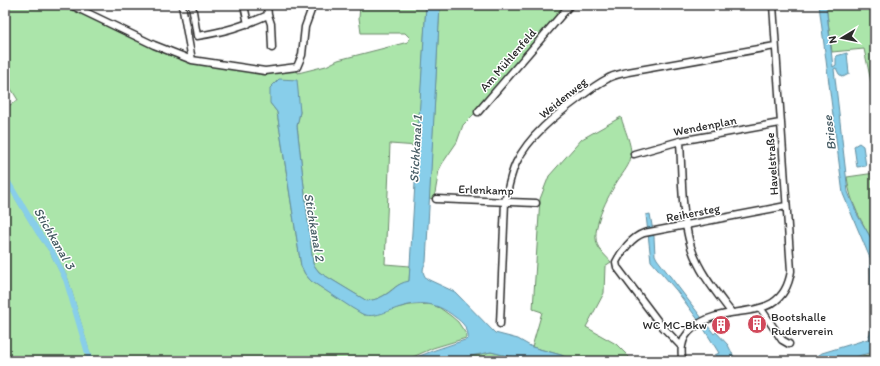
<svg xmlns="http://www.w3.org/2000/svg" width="880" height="366" viewBox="0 0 880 366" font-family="Itim,sans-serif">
<rect width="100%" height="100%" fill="#fff"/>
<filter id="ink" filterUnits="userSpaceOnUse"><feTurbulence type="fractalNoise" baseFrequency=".025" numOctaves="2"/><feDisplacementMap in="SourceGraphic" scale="8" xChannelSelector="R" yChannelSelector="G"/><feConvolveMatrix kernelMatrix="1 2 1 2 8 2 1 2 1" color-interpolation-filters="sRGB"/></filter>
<g filter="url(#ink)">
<path fill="#abe5aa" stroke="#6b886a" d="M5 5H66L153 47 241 69 297 68 298 73 326 66 338 60 408 42 410 38 405 33H361L359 18 360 5H426L418 146 390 144 385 264 410 266 409 282C396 283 394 290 383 296 378 299 373 300 367 301L319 272 313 264 297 126 300 112 299 108 270 103 277 112 301 266 305 274 311 281 364 315 410 305 430 304 440 308 451 316 458 322 466 334V338L433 348 404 361H92L68 279 54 251 40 232 5 174V108L18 100 5 79Z
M440 5H567L477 111 463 125 457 142 442 164 439 170 434 199 429 198Z
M826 5H875V100L864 49 832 52Z
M621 117C624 129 632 144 631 156 630 165 623 173 618 180 609 195 588 231 599 248 602 253 607 257 611 262L605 266 604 293 586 327 616 344 633 361H573L561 355 532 347 542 312 533 309 540 199 549 176 582 139Z
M875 173V245C862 222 850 204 847 177Z
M5 181 37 234 50 252 64 280 70 293 89 361H5Z
M491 352 528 361H446L449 360Z
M875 354V361H851L862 356Z"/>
<path fill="#88ceea" stroke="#638d9e" d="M426 5H440L426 262C422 269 422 273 427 279L455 292 495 333 518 339 532 347 561 355 573 361H528L491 352 446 361H407L435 350 468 339C469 329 463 323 455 317 434 300 416 301 392 310 383 313 374 317 365 315 361 314 356 310 352 308 338 299 325 290 311 281L305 274 301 266 277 112 270 103V88L279 79 297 80 300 112 297 126 313 264 319 272 367 301C373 300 378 299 383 296 395 290 395 284 409 281Z
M819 5H826L833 67 836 65V56L847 53 849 74 843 77 839 74 836 68 834 69 848 192 858 216 875 245V352L861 355 848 361H810L822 353 868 339 872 327 870 258 843 194Z
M859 143 863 146 866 166 857 167 854 146Z
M650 214 654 237 655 255 657 259 714 334 716 332 728 345 736 361H718L715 355 719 353 699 321 676 290 651 261 646 215Z"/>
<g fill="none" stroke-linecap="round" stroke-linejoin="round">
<path stroke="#88ceea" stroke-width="5.5" d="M5 177 38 232 52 251 66 280 90 361"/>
<defs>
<path id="minor" d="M71 5 154 45 192 60 265 71 297 67 302 55 305 27 313 5
M182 5 192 60
M192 5 197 36C224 32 243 26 268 15L267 5
M244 5 248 24
M268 15 271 24 272 48
M478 112 570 5
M680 141C682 176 681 213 691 247 699 272 716 292 731 312
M634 154 680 141 780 123
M436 199 536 203
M761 309 782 340 789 344
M500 324 505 202C508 189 510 176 516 163 529 136 556 115 579 98 588 91 597 84 607 79 613 75 621 74 628 72L775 46
M681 346 660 324 617 267 616 262C621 252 632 237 644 233L786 206
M682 361C682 356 681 350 682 346 683 339 688 332 693 328 727 299 782 328 791 271L773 5"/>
</defs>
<use href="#minor" stroke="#2b2b2b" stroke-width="9"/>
<use href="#minor" stroke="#fff" stroke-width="6"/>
</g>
</g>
<defs>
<symbol id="building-disc" viewBox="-11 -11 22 22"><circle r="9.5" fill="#d1495b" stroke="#fff"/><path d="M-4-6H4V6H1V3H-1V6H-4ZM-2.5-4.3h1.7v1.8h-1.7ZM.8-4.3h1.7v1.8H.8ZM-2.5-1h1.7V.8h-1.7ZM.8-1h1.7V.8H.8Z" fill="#fff"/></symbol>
</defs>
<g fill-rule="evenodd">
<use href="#building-disc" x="746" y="313" width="22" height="22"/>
<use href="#building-disc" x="710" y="314" width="22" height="22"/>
</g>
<g text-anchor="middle" stroke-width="3" stroke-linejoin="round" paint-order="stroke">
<g font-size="12" fill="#2b2b2b" stroke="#fff">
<text transform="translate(508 60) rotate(-49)" y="4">Am Mühlenfeld</text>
<text transform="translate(563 98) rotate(-39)" y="4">Weidenweg</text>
<text transform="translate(705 126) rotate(-11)" y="4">Wendenplan</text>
<text transform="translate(772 164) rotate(-94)" y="4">Havelstraße</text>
<text transform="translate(486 190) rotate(2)" y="4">Erlenkamp</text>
<text transform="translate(693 213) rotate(-11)" y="4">Reihersteg</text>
</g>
<g font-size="12" fill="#2b2b2b" stroke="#fff" text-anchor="start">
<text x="771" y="321">Bootshalle<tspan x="771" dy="14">Ruderverein</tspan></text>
<text x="707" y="329" text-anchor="end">WC MC-Bkw</text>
</g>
<g font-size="13" font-style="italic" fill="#475c64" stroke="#fff">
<text transform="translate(829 133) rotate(-97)" y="5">Briese</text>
<text transform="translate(415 149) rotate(-87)" y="5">Stichkanal 1</text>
<text transform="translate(315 227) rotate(80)" y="5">Stichkanal 2</text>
<text transform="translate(55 238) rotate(60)" y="5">Stichkanal 3</text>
</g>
</g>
<rect width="880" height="366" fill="none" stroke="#fff" stroke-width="20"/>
<rect x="10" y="10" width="860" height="346" fill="none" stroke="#2b2b2b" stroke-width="1.5" filter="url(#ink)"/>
<g transform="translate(842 38) rotate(260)" stroke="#ffffff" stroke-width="3" paint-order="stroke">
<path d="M0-3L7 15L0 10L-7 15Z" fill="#2b2b2b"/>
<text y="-6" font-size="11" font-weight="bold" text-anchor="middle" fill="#2b2b2b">N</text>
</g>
</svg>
